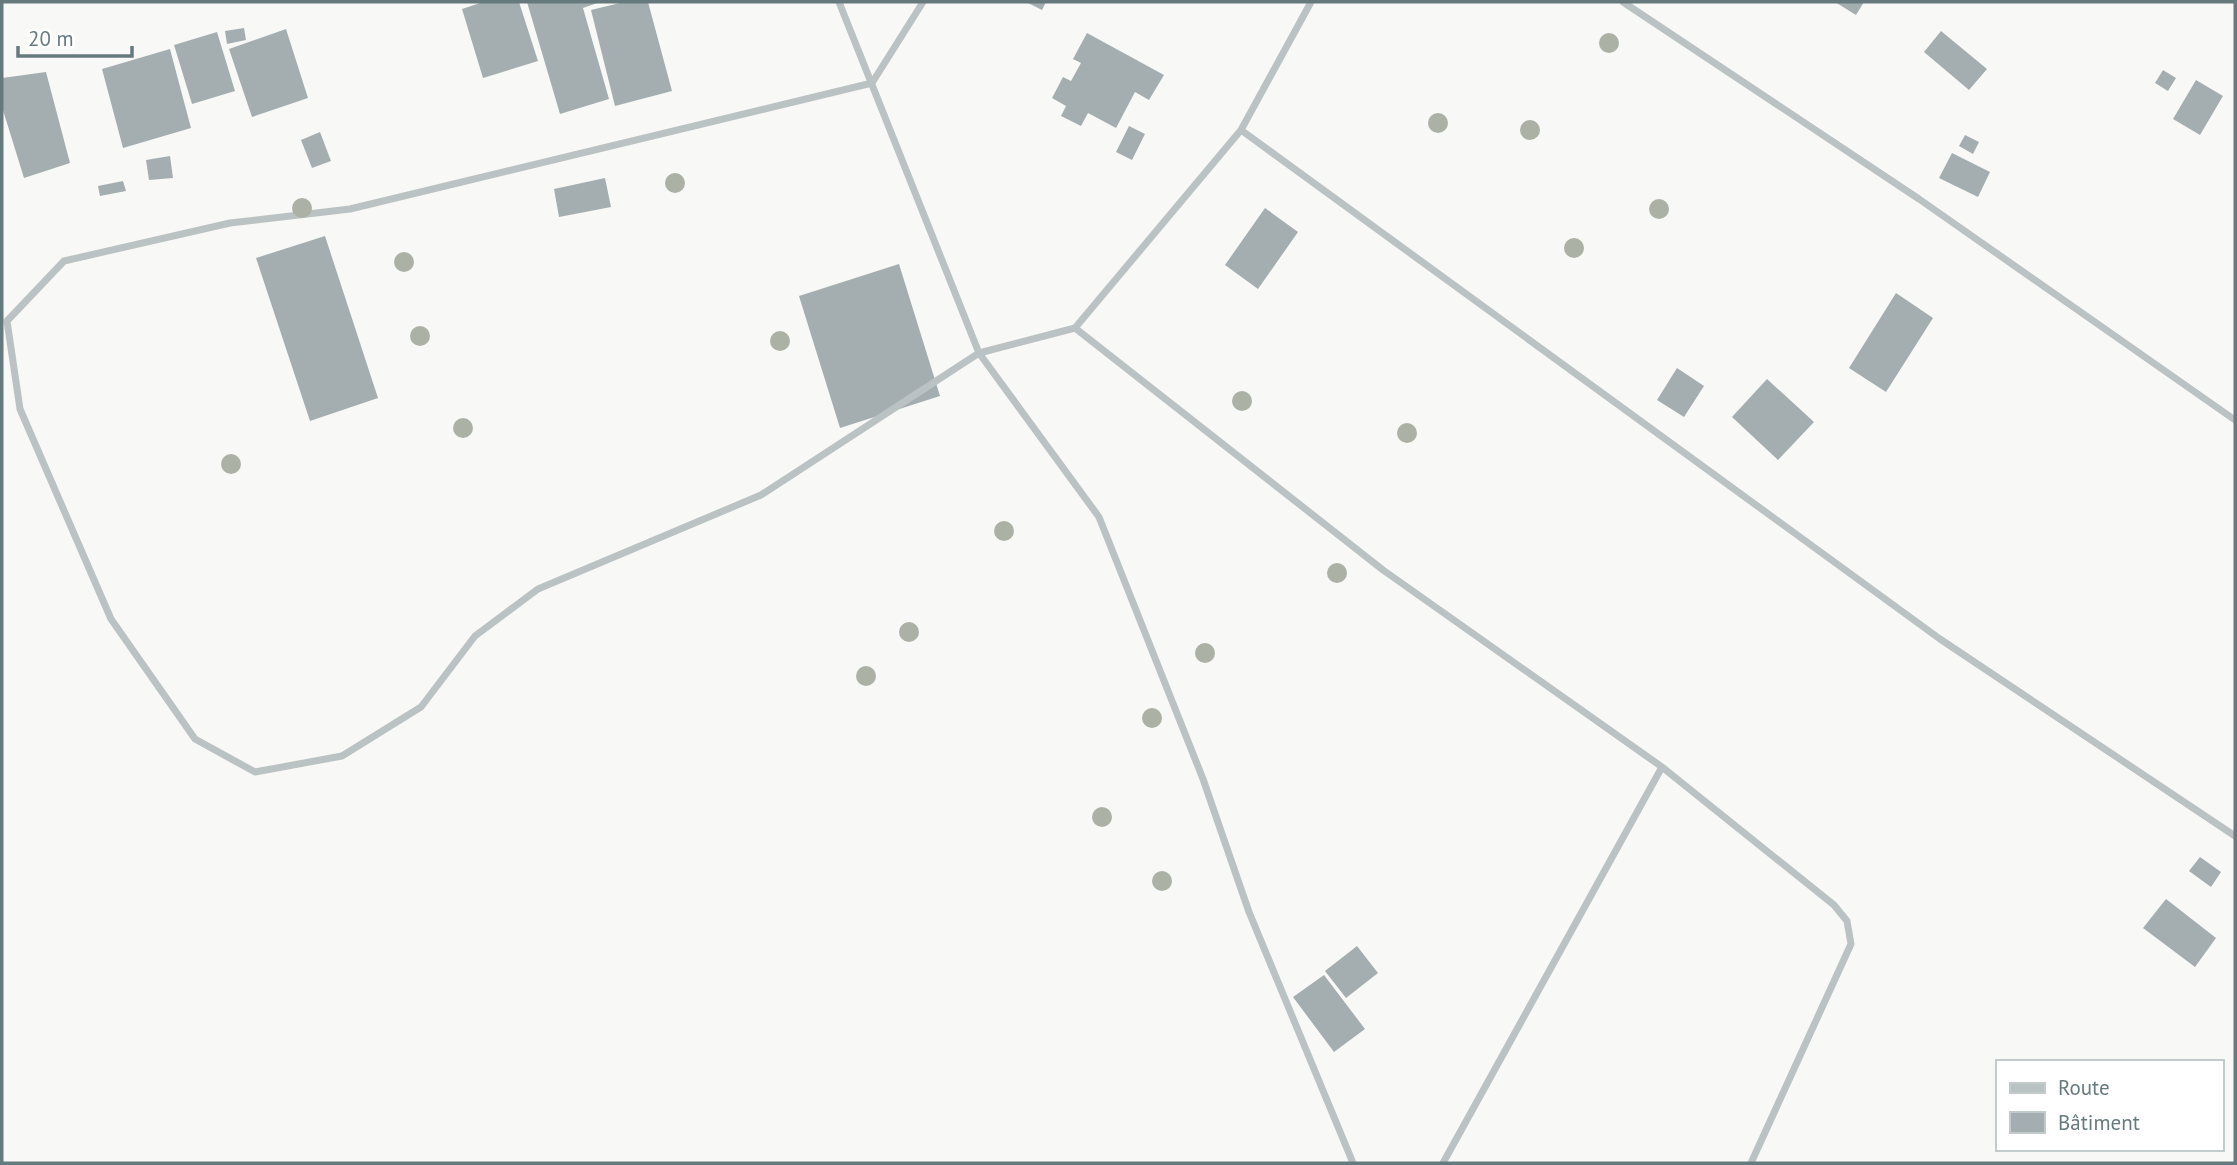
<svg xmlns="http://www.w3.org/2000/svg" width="2237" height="1165" viewBox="0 0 2237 1165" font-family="'PT Sans',sans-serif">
<rect width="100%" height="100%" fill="#f8f8f6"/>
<path fill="#a4aeb1" d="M483 2H519L538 61 483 78 462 9Z
M527 2H600L583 8 609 99 560 114Z
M624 2H648L672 91 615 106 591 10Z
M1026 2H1046L1042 10Z
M1835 2H1864L1856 15Z
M244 28 246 40 227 44 225 31Z
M286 29 308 98 252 117 229 49Z
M1941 31 1987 69 1969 90 1924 52Z
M217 32 235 91 192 104 174 45Z
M1087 33 1164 75 1149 100 1135 92 1116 128 1088 113 1081 126 1061 116 1066 106 1052 98 1063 77 1071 81 1081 63 1073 59Z
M170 49 191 128 123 148 102 69Z
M2163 70 2176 78 2168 91 2155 83Z
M46 72 70 163 24 178 2 107V78Z
M2196 80 2223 96 2200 135 2173 119Z
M1129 126 1145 134 1132 160 1116 152Z
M320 132 331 161 312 168 301 140Z
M1965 135 1979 142 1973 154 1959 146Z
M1952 153 1990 172 1978 197 1939 178Z
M170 156 173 178 149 180 146 160Z
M605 178 611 207 559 217 554 189Z
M123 181 126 191 100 196 98 186Z
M1265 208 1298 232 1258 289 1225 265Z
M325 236 378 398 310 421 256 258Z
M899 264 940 396 840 428 799 296Z
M1896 293 1933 318 1886 392 1849 368Z
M1677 368 1704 386 1684 417 1657 400Z
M1767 379 1814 422 1778 460 1732 417Z
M2200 857 2221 872 2211 887 2189 871Z
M2166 899 2216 938 2195 967 2143 928Z
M1357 946 1378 973 1346 998 1325 971Z
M1324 975 1365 1029 1334 1052 1293 997Z"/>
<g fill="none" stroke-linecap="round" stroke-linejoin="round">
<path stroke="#bbc2c3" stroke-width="7" d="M839 2 979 353 1099 517 1203 779 1249 912 1353 1163
M923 2 872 83 350 209 230 223 64 261 7 321 20 409 111 619 195 739 255 772 342 756 421 707 475 636 538 589 761 495 979 353 1075 328 1241 130 1311 2
M1623 2 1919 199 2235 420
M1241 130 1940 639 2235 836
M1075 328 1383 570 1662 767 1834 905 1847 921 1851 944 1751 1163
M1443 1163 1662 767"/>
</g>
<g fill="#acb1a6">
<circle cx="1609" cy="43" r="10"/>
<circle cx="1438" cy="123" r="10"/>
<circle cx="1530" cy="130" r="10"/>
<circle cx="675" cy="183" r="10"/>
<circle cx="302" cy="208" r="10"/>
<circle cx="1659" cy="209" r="10"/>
<circle cx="1574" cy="248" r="10"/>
<circle cx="404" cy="262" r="10"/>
<circle cx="420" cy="336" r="10"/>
<circle cx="780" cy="341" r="10"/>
<circle cx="1242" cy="401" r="10"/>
<circle cx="463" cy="428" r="10"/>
<circle cx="1407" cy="433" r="10"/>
<circle cx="231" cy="464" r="10"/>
<circle cx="1004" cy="531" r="10"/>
<circle cx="1337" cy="573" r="10"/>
<circle cx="909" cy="632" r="10"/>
<circle cx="1205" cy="653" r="10"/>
<circle cx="866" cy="676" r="10"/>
<circle cx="1152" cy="718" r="10"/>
<circle cx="1102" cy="817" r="10"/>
<circle cx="1162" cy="881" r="10"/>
</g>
<rect width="2237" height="1165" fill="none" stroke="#667a7e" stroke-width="7"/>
<rect x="1996" y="1060" width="228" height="91" fill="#ffffff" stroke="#c2cacb" stroke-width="2"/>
<rect x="2010" y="1083" width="35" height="10" fill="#bbc2c3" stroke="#c2cacb" stroke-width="2"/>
<text x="2058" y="1095" font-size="21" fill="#667a7e">Route</text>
<rect x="2010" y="1112" width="35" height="21" fill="#a4aeb1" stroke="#c2cacb" stroke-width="2"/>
<text x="2058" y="1130" font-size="21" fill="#667a7e">Bâtiment</text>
<path d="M18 46v10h114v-10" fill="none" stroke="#667a7e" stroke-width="3.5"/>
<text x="28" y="46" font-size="21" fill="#667a7e" stroke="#ffffff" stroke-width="5" paint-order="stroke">20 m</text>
</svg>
